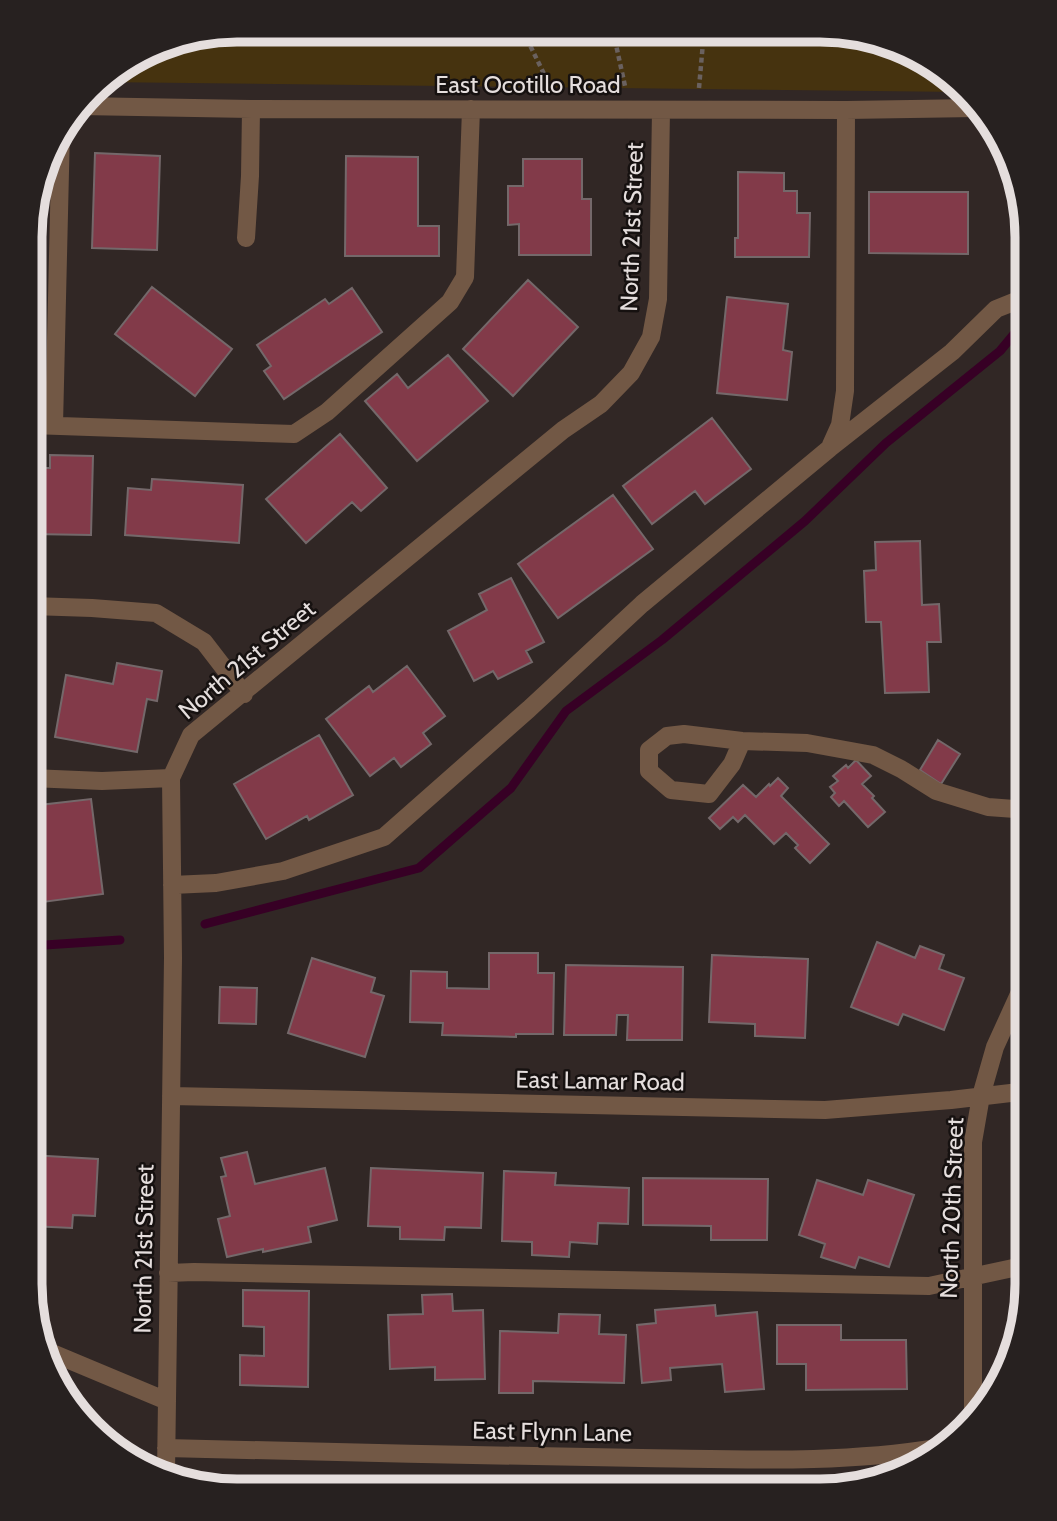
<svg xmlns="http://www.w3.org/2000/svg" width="1057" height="1521" viewBox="0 0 1057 1521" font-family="Cabin,sans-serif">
<rect width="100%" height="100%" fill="#312725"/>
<path fill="#46330f" d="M237 30 848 32 946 72 962 92 99 82 170 41Z"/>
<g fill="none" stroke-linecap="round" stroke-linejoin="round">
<path stroke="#370025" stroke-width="9" d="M205 924 419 868 511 788 566 711 662 640 805 521 886 443 1000 351 1025 321
M30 946 120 940"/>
</g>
<path fill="#823a49" stroke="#74686a" stroke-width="2" d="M95 153 160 156 157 250 92 248Z
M346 156 418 157V226H439V256H345Z
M523 159H582V199H591V255H519V224L508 225V186H523Z
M738 172 784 173V191H797V213H810L809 257H735V238H738Z
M869 192H968V254L869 253Z
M528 280 578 327 513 396 463 349Z
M152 287 232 349 195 396 115 334Z
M352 288 382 332 284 399 264 371 271 366 257 345 325 299 329 304Z
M727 297 788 304 783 350 792 352 787 400 717 393Z
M448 355 488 401 417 461 365 401 397 374 408 388Z
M712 418 751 469 705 504 695 491 652 524 623 486Z
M340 434 387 488 361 511 352 502 306 543 266 499Z
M50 455 93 456 91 535 31 534V468H50Z
M152 479 243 485 239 543 125 535 128 488 151 490Z
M613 495 653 549 558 618 518 564Z
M920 541 922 605 939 604 941 642H927L929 692 885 693 881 622H866L864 571 876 570 875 542Z
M511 578 544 642 526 651 532 662 498 679 493 671 474 681 448 631 487 610 479 594Z
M117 663 162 671 157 701 147 699 137 752 55 737 66 675 113 684Z
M407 666 445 716 423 733 431 744 401 767 394 758 370 776 326 719 369 686 373 692Z
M319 735 353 795 309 820 307 816 266 839 234 784Z
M938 740 960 754 941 784 920 770Z
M856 760 871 776 862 784 874 796 872 798 885 812 868 827 844 801 839 806 831 797 835 793 830 787 838 781 833 776 846 765 848 768Z
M778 778 788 788 781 796 829 844 810 863 795 848 798 845 786 833 774 844 745 815 738 822 733 817 720 829 709 818 743 785 756 797 769 784 770 786Z
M91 799 103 894 43 902 31 806Z
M877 942 915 958 920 946 944 955 939 969 964 978 944 1030 903 1014 898 1025 851 1007Z
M489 953H538V973H554L553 1034H516V1037L442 1035 443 1023 410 1022 411 971 447 972V988L489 989Z
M712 955 808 959 805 1038 755 1036V1024L709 1022Z
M312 958 375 978 371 992 384 996 365 1057 288 1033Z
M566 965 683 967 682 1040H627L628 1015H617L616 1035H564Z
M30 985H45V1008H30Z
M220 987 257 988 256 1024 219 1023Z
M247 1152 255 1184 325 1168 337 1220 308 1227 311 1242 263 1252V1249L227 1257 218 1219 230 1216 221 1177 226 1176 221 1158Z
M30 1155 98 1159 95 1216 73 1215 72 1228 30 1226Z
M371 1168 483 1173 481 1228 445 1227 444 1240 400 1239V1227L368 1226Z
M504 1171 556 1173 555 1185 629 1188 628 1224 598 1223 597 1244 570 1242 569 1257 532 1255V1242L502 1241Z
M643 1178 768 1179 767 1240H711V1226L643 1225Z
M817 1180 863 1195 868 1180 914 1195 889 1267 859 1257 855 1268 821 1257 825 1244 799 1235Z
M243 1290 309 1291 308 1387 240 1385V1355L264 1356V1327L243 1326Z
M452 1294 453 1311 483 1310 485 1379 435 1380V1367L390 1369 388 1315 423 1314 422 1295Z
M715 1305 716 1316 757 1312 764 1389 725 1392 722 1364 670 1368 671 1380 642 1383 637 1325 656 1323 655 1310Z
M559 1314 600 1315 599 1334 626 1335 624 1383 533 1381V1393H499L500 1331 558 1333Z
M777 1325H841V1340H906L907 1389 806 1390V1364H777Z"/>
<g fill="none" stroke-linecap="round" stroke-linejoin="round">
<path stroke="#6a615f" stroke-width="4.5" stroke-dasharray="5 3.5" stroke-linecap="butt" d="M523 31 549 84
M613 31 625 86
M699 88 704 31"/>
<path stroke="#725845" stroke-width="18" d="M80 106 251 109 846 110 976 108
M246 238 250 176 251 109
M31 425 294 434 327 412 450 302 465 277 471 109
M54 425 61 129
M831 445 840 425 845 391 846 110
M31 606 92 608 156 613 204 642 244 694
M1027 630 1023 576 1027 279
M742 741 732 764 709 794 671 790 649 771V750L667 736 684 734 742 741 807 743 873 755 901 769 936 791 988 807 1027 810
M31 778 102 781 171 778
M172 885 216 883 283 871 384 837 529 709 642 604 830 448 952 352 996 309 1026 297
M171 1096 825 1110 951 1100 1027 1091
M168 1273 194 1272 929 1286 1013 1268H1027
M45 1350 167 1401
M973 1417V1142L981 1096 995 1047 1020 992 1027 966
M166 1448C325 1452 483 1456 642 1458 740 1459 840 1464 937 1448
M166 1473 173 958 171 778 191 735 563 430 601 404 631 373 651 337 658 299 661 110"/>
</g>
<g text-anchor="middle" stroke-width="5" stroke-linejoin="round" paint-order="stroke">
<g font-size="24" fill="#e5dedd" stroke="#161110">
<text x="528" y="93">East Ocotillo Road</text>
<text transform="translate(632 227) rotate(-88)" y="8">North 21st Street</text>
<text transform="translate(247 660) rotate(-40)" y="8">North 21st Street</text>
<text transform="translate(600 1081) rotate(1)" y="8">East Lamar Road</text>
<text transform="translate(952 1208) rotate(-88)" y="8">North 20th Street</text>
<text transform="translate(144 1249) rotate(-89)" y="8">North 21st Street</text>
<text transform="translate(552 1432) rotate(1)" y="8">East Flynn Lane</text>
</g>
</g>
<path d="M0 0H1057V1521H0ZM237 42H820A195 195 0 0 1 1015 237V1284A195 195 0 0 1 820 1479H237A195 195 0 0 1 42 1284V237A195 195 0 0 1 237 42Z" fill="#272120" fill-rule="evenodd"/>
<path fill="none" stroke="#e5dedd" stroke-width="9" d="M237 42H820A195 195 0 0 1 1015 237V1284A195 195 0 0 1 820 1479H237A195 195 0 0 1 42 1284V237A195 195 0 0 1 237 42Z"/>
</svg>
